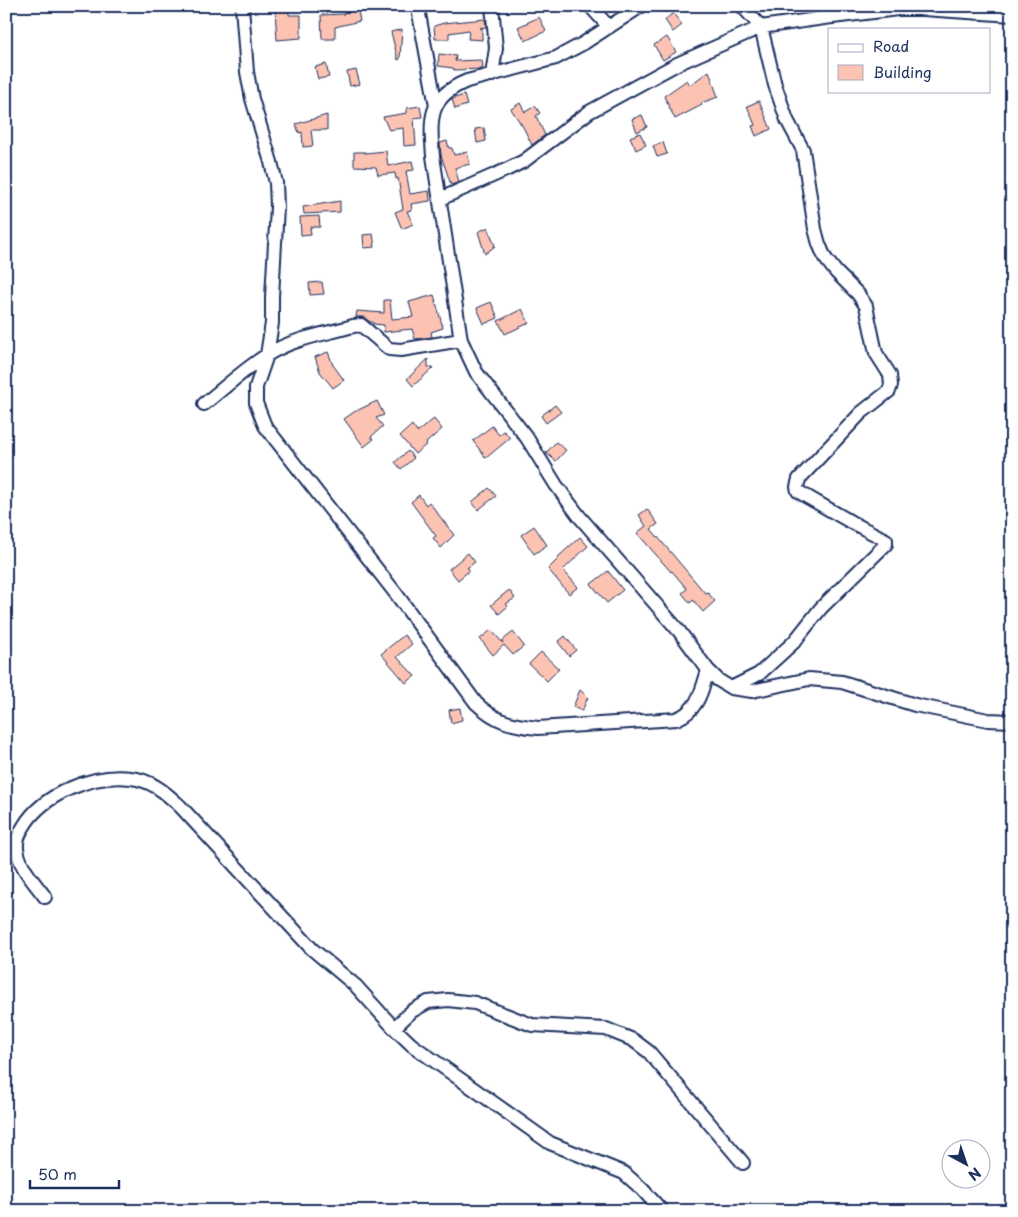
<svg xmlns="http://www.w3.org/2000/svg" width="1018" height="1217" viewBox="0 0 1018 1217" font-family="'Playpen Sans',sans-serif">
<rect width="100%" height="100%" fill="#fff"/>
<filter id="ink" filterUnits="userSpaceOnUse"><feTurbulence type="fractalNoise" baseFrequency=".02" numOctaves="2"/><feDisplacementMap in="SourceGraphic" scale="10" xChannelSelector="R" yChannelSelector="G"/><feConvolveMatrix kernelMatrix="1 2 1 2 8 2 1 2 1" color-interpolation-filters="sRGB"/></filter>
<g filter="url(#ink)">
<path fill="#fcc2b2" stroke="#1b2f5e" d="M357 6 360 21 335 27V39H322L321 15 344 14 343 9Z
M289 9V15H301V38L277 40 275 10Z
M673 13 682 25 673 32 665 20Z
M539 17 546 31 525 41 518 27Z
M485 19 486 27 480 28H482V40L468 39 469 30 449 33V39H435L434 26 444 23Z
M402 29 400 59 398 60 391 32Z
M667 37 676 52 663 60 654 45Z
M439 54 456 56 455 61 482 60 483 69 454 70 453 68 438 66Z
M326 64 329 77 318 79 315 67Z
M356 70 360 84 350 86 347 72Z
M709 71 718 97 701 103 702 105 675 119 664 96 687 80 690 85Z
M464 95 467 105 455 109 452 99Z
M759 101 771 129 756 136 752 126 755 125 747 106Z
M520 103 525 112 535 106 540 113 536 116 545 135 532 145 523 127 511 109Z
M420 106 422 117 414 118 416 145 404 146 403 128 389 130 383 117 407 113V108Z
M327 115V130H311L313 146 303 147 302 132 299 133 296 124Z
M642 115 647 127 637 132 632 119Z
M484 128 486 141 477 143 475 129Z
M640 133 646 145 636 150 630 137Z
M447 141 449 148H452L454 155 467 152 470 164 455 168 459 182 451 185 441 155 440 143Z
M663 142 667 154 657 157 653 146Z
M386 151 388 166 412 161 414 170 406 171 410 194 429 191 430 201 411 204 412 210 407 211 413 224 402 229 395 212 403 209 398 178 396 179 395 173 378 175 376 167 354 166V152H365V153Z
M340 201V212L304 214 303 207Z
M319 216 320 227H310L311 234 301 235 300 217Z
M488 227 495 246 485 254 478 232Z
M373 234 375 247 364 248 363 235Z
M322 282 324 294 310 295 309 283Z
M434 295 443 328 431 332 432 337 415 339 412 329 384 332V325L373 324V322H370L364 317H356L357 311 384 313V300H390L392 319 413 317 409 302Z
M491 302 498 318 484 324 477 308Z
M522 309 529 323 505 334 498 321Z
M328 352 333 365 344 380 333 388 320 372 315 357Z
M428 359V367L433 368 413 386 407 379Z
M377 401 384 415 376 418 383 426 371 437 374 439 364 447 344 419 354 412Z
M555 405 561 412 546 423 541 416Z
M434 419 442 429 426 443 427 444 415 454 400 436 412 425 417 432Z
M492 426 499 435 504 431 510 438 486 458 473 441Z
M556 442 566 450 556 461 546 453Z
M408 451 414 458 401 469 395 462Z
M489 488 496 496 478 510 472 502Z
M419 495 426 505 429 502 454 535 441 548 433 538 436 536 411 502Z
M647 509 658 524 651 529 705 593 707 592 715 601 703 612 693 600 690 603 682 593 687 589 672 571 671 572 637 533 646 526 639 515Z
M534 526 547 545 534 554 521 535Z
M580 537 588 546 563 570 578 587 569 594 548 569 559 558 558 557Z
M468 553 475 562 467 568 470 570 458 580 449 569Z
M608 571 623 590 607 603 591 584Z
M509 590 515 598 506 604 508 606 499 614 491 605Z
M491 630 503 643 502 641 513 632 524 646 513 655 504 645 493 655 480 639Z
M404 635 412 644 397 657 415 676 406 683 381 654Z
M565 636 576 650 569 656 558 642Z
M541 652 559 669 547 681 529 664Z
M580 690 588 697 582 711 573 707Z
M460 708 462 720 451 723 449 710Z"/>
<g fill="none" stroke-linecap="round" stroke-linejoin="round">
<defs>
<path id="minor" d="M242 6 247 72 252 99 271 162 276 183 277 207 272 297V323L267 355 256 387V403L265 426 397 595 476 703C496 722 511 725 538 728L676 719C698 711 702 690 708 670
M421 6 419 14 436 106
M590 6 609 27
M641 6 584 43 556 58 467 81C428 97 430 118 433 156L461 340 476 372 527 438 556 485 579 516 679 631 708 670 718 680 731 688 752 691 809 679 842 682 915 705 988 720 1012 721
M492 75 496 48 492 6
M440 199 508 169 524 161 589 112 677 64 761 27 824 18 898 9H923L1012 15
M204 404C226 387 247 366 272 352 296 338 326 334 353 326L361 325 389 349 401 350 461 340
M731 688 759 674 794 642 821 608 886 544V540L851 522 804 495 798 491 797 487 799 479 861 413 889 391 891 385 890 375 876 353 866 306 858 294 836 272 825 258 819 244 815 229 803 150 787 120 775 85 761 27 742 6
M45 897C34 882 19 867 17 848 16 840 20 832 24 826 43 794 94 773 131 778 151 780 165 792 180 806L312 949 356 986 394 1028 412 1045 550 1143 624 1173 642 1189 662 1211
M394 1028 412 1011 428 1002 448 1000 475 1003 532 1025 606 1029 633 1040 649 1052 743 1163"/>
</defs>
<use href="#minor" stroke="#1b2f5e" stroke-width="16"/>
<use href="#minor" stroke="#fff" stroke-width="12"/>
</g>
</g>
<rect width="1018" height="1217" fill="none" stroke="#fff" stroke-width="25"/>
<rect x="12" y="12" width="993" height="1192" fill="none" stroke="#1b2f5e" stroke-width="2" filter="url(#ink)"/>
<rect x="828" y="28" width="162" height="65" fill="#ffffff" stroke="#a4acbf"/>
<rect x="838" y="44" width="25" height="8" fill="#ffffff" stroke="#a4acbf"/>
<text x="873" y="52" font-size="15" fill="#1b2f5e">Road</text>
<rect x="838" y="65" width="25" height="15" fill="#fcc2b2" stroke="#a4acbf"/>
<text x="873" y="78" font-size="15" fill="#1b2f5e">Building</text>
<g transform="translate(966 1164) rotate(140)"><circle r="24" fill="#ffffff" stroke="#a4acbf"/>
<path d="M0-4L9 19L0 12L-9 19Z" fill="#1b2f5e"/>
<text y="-8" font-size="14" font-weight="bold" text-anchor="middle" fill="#1b2f5e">N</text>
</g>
<path d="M30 1180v8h89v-8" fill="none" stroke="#1b2f5e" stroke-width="2.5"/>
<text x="38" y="1180" font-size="15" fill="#1b2f5e" stroke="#ffffff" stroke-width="4" paint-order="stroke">50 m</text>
</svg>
